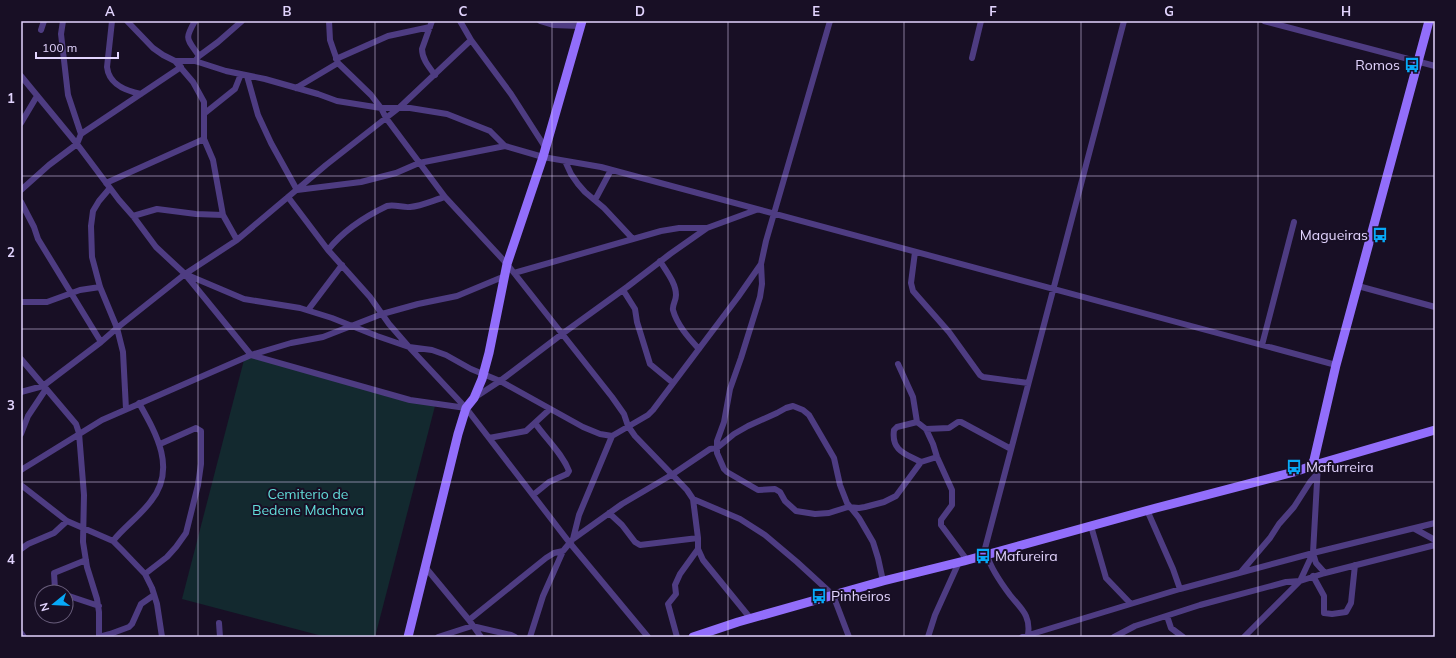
<svg xmlns="http://www.w3.org/2000/svg" width="1456" height="658" viewBox="0 0 1456 658" font-family="Mulish,sans-serif">
<rect width="100%" height="100%" fill="#180f25"/>
<path fill="#13292f" d="M245 356 435 406 375 637H326L182 599Z"/>
<g fill="none" stroke-linecap="round" stroke-linejoin="round">
<path stroke="#4e3c82" stroke-width="6" d="M112 21 107 67C109 85 126 91 141 94
M127 21 153 48 163 55 175 61H195L226 71 265 79 318 94 337 101 381 108H410L447 114 490 131 505 146 543 157 601 167 1336 365
M195 21C184 40 187 38 199 56
M329 21 330 40 338 63 371 95 381 108 386 118 445 197 507 264 612 397 624 414 628 426 635 436 687 490 693 499 698 538V549L703 560 751 619
M432 21 422 49C422 59 429 67 435 75
M460 21 471 40 511 94 545 147
M540 21 553 25 580 26
M1264 21 1435 66
M41 30 44 21
M972 58 981 21
M336 59 388 36 430 27
M175 61 193 82 204 102V139L213 160 223 215 237 240
M195 61 199 56 218 42 242 21
M21 76 77 144 119 200 133 216 156 247 185 274 251 355 410 400 466 408
M247 76 258 115 271 143 297 190 361 182 396 173 419 163 505 146
M296 88 338 63
M205 113 235 89 241 74
M21 123 37 96
M81 134 181 67
M565 161 571 174 578 184 585 192 604 208 632 238
M106 183 204 139
M110 188 99 201 93 211 91 226 92 257 100 287 117 328 123 352 126 409
M21 190 49 165 77 144 81 134 68 95 61 34 63 21
M288 197 328 250 370 297 389 324 409 347 432 350 446 355 471 369 500 381 583 427 600 434 612 436 648 415 653 410 738 297 761 264 766 241 830 21
M595 200 611 170
M21 202 34 227 38 239 101 342
M133 216 157 209 196 214 223 215
M328 250C343 231 366 216 387 206 395 204 403 208 410 207 422 206 434 200 445 197
M915 252 911 283 913 291 949 332 980 375 983 377 1028 383
M660 261C666 271 676 283 676 295 676 301 672 305 673 310 677 325 689 338 699 349
M761 264 762 284 760 297 741 358 730 389 724 422 717 441V453L724 469 727 472 758 490 775 489 780 492 785 501 796 511 815 514 829 513 848 507 859 508 865 507 884 502 896 496 921 462 937 457
M514 273 661 231 679 228H707
M185 274 244 299 300 308 332 318 377 336 409 347 466 408 569 542 648 637
M1358 286 1435 307
M623 290 635 309 637 322 650 364 673 383
M21 302H47L80 290 100 287
M308 310 342 265
M1262 345 1294 222
M21 359 76 424 79 433 84 495 83 542 87 567 97 599 99 612V637
M898 364 913 397 917 422 926 429 933 444 937 457 952 490V505L941 520V525L967 560
M21 392 43 386 101 342 117 328 185 274 237 240 326 165 400 107 471 40
M474 398 500 381 562 334 627 287 670 254 707 228 756 210
M917 422 897 427 894 430C891 451 906 454 921 462
M926 429 949 428 958 422H961L1011 449
M21 434 28 416 46 389
M489 438 526 431 550 409
M1318 464 1313 553 1316 563 1325 573
M21 470 102 420 251 355 291 343 323 337 382 314 418 304 457 296 505 276
M21 485 67 521 113 541 122 550 145 574 152 588 157 604 162 637
M533 495 549 482 567 474 569 471C562 453 546 439 535 423
M693 499 740 519 765 535 797 562 833 595 849 637
M1147 510 1173 569 1180 589
M609 513 622 525 635 542 640 545 698 538
M1091 526 1106 578 1130 603
M1415 529 1435 540
M573 539 579 515 612 436
M113 541C124 527 140 516 151 501 177 469 156 433 139 403
M21 549 28 544 54 533 67 521
M987 555C991 569 1001 583 1010 595 1021 609 1031 615 1028 635
M983 556 1124 21
M426 568 469 620 481 637
M1241 572 1270 538 1279 524 1294 507 1310 482 1317 474
M145 574 167 557 176 547 186 533 198 485 201 464V431L196 428 160 444
M1313 576 1324 596V613L1332 614 1346 612 1351 603 1355 565
M58 592 55 589 54 573 86 560
M66 595 99 606
M1167 616 1171 628 1183 637
M469 620 546 558 554 553 563 551
M219 623 220 637
M21 633 24 637
M99 637 110 634 129 627 132 624 141 604 154 595
M438 637 472 626 511 635 515 637
M530 637 543 596 563 551 573 539 622 504 673 474 710 449 717 448 734 434 748 426 777 413 786 408 793 406 803 410 809 415 834 458 840 485 847 503 859 518 873 542 878 558 883 581
M677 637 668 604 676 594 675 585 680 574 698 549
M928 637 935 615 959 562
M1022 637 1180 589 1317 552 1435 523
M1114 637 1135 626 1200 605 1286 582 1300 581 1313 553
M1244 637 1300 581 1325 573 1435 545"/>
<path stroke="#926efb" stroke-width="9" d="M1311 466 1314 460 1336 365 1429 21
M408 637 458 434 466 408 474 398 482 379 489 353 507 264 543 157 582 21
M693 637 738 622 883 581 964 561 1156 508 1294 472 1318 464 1435 430"/>
</g>
<path fill="none" stroke="#e2d4fe" stroke-width="1" stroke-opacity="0.55" d="M198 21V637M375 21V637M552 21V637M728 21V637M904 21V637M1081 21V637M1258 21V637M21 176H1435M21 329H1435M21 482H1435"/>
<defs>
<symbol id="bus-bare" viewBox="-9 -9 18 18"><path d="M-5-6H5V4H4V6H2V4H-2V6H-4V4H-5ZM-3.5-4V0h7V-4ZM-3.5 1.2v1.5H-2V1.2ZM2 1.2v1.5H3.5V1.2Z" fill="#07a9f7" stroke="#180f25" stroke-width="2.5" paint-order="stroke"/></symbol>
</defs>
<g fill-rule="evenodd">
<use href="#bus-bare" x="1401" y="54" width="22" height="22"/>
<use href="#bus-bare" x="1369" y="224" width="22" height="22"/>
<use href="#bus-bare" x="1283" y="456" width="22" height="22"/>
<use href="#bus-bare" x="972" y="545" width="22" height="22"/>
<use href="#bus-bare" x="808" y="585" width="22" height="22"/>
</g>
<g text-anchor="middle" stroke-width="4" stroke-linejoin="round" paint-order="stroke">
<g font-size="14" fill="#e2d4fe" stroke="#180f25" text-anchor="start">
<text x="1400" y="70" text-anchor="end">Romos</text>
<text x="1368" y="240" text-anchor="end">Magueiras</text>
<text x="1306" y="472">Mafurreira</text>
<text x="995" y="561">Mafureira</text>
<text x="831" y="601">Pinheiros</text>
</g>
<g font-size="14" fill="#62dcd9" stroke="#180f25">
<text x="308" y="499">Cemiterio de<tspan x="308" dy="16">Bedene Machava</tspan></text>
</g>
</g>
<rect width="1456" height="658" fill="none" stroke="#180f25" stroke-width="44"/>
<g transform="translate(54 604) rotate(252)"><circle r="19" fill="#180f25" stroke="#695e7c"/>
<path d="M0-3L7 15L0 10L-7 15Z" fill="#07a9f7"/>
<text y="-6" font-size="11" font-weight="bold" text-anchor="middle" fill="#e2d4fe">N</text>
</g>
<path d="M36 52v6h82v-6" fill="none" stroke="#e2d4fe" stroke-width="2"/>
<text x="42" y="52" font-size="12" fill="#e2d4fe" stroke="#180f25" stroke-width="3" paint-order="stroke">100 m</text>
<rect x="22" y="22" width="1412" height="614" fill="none" stroke="#e2d4fe" stroke-width="1.5"/>
<g font-size="13" text-anchor="middle" font-weight="bold" fill="#e2d4fe">
<text x="110" y="16">A</text>
<text x="287" y="16">B</text>
<text x="463" y="16">C</text>
<text x="640" y="16">D</text>
<text x="816" y="16">E</text>
<text x="993" y="16">F</text>
<text x="1169" y="16">G</text>
<text x="1346" y="16">H</text>
<text x="11" y="103">1</text>
<text x="11" y="257">2</text>
<text x="11" y="410">3</text>
<text x="11" y="564">4</text>
</g>
</svg>
